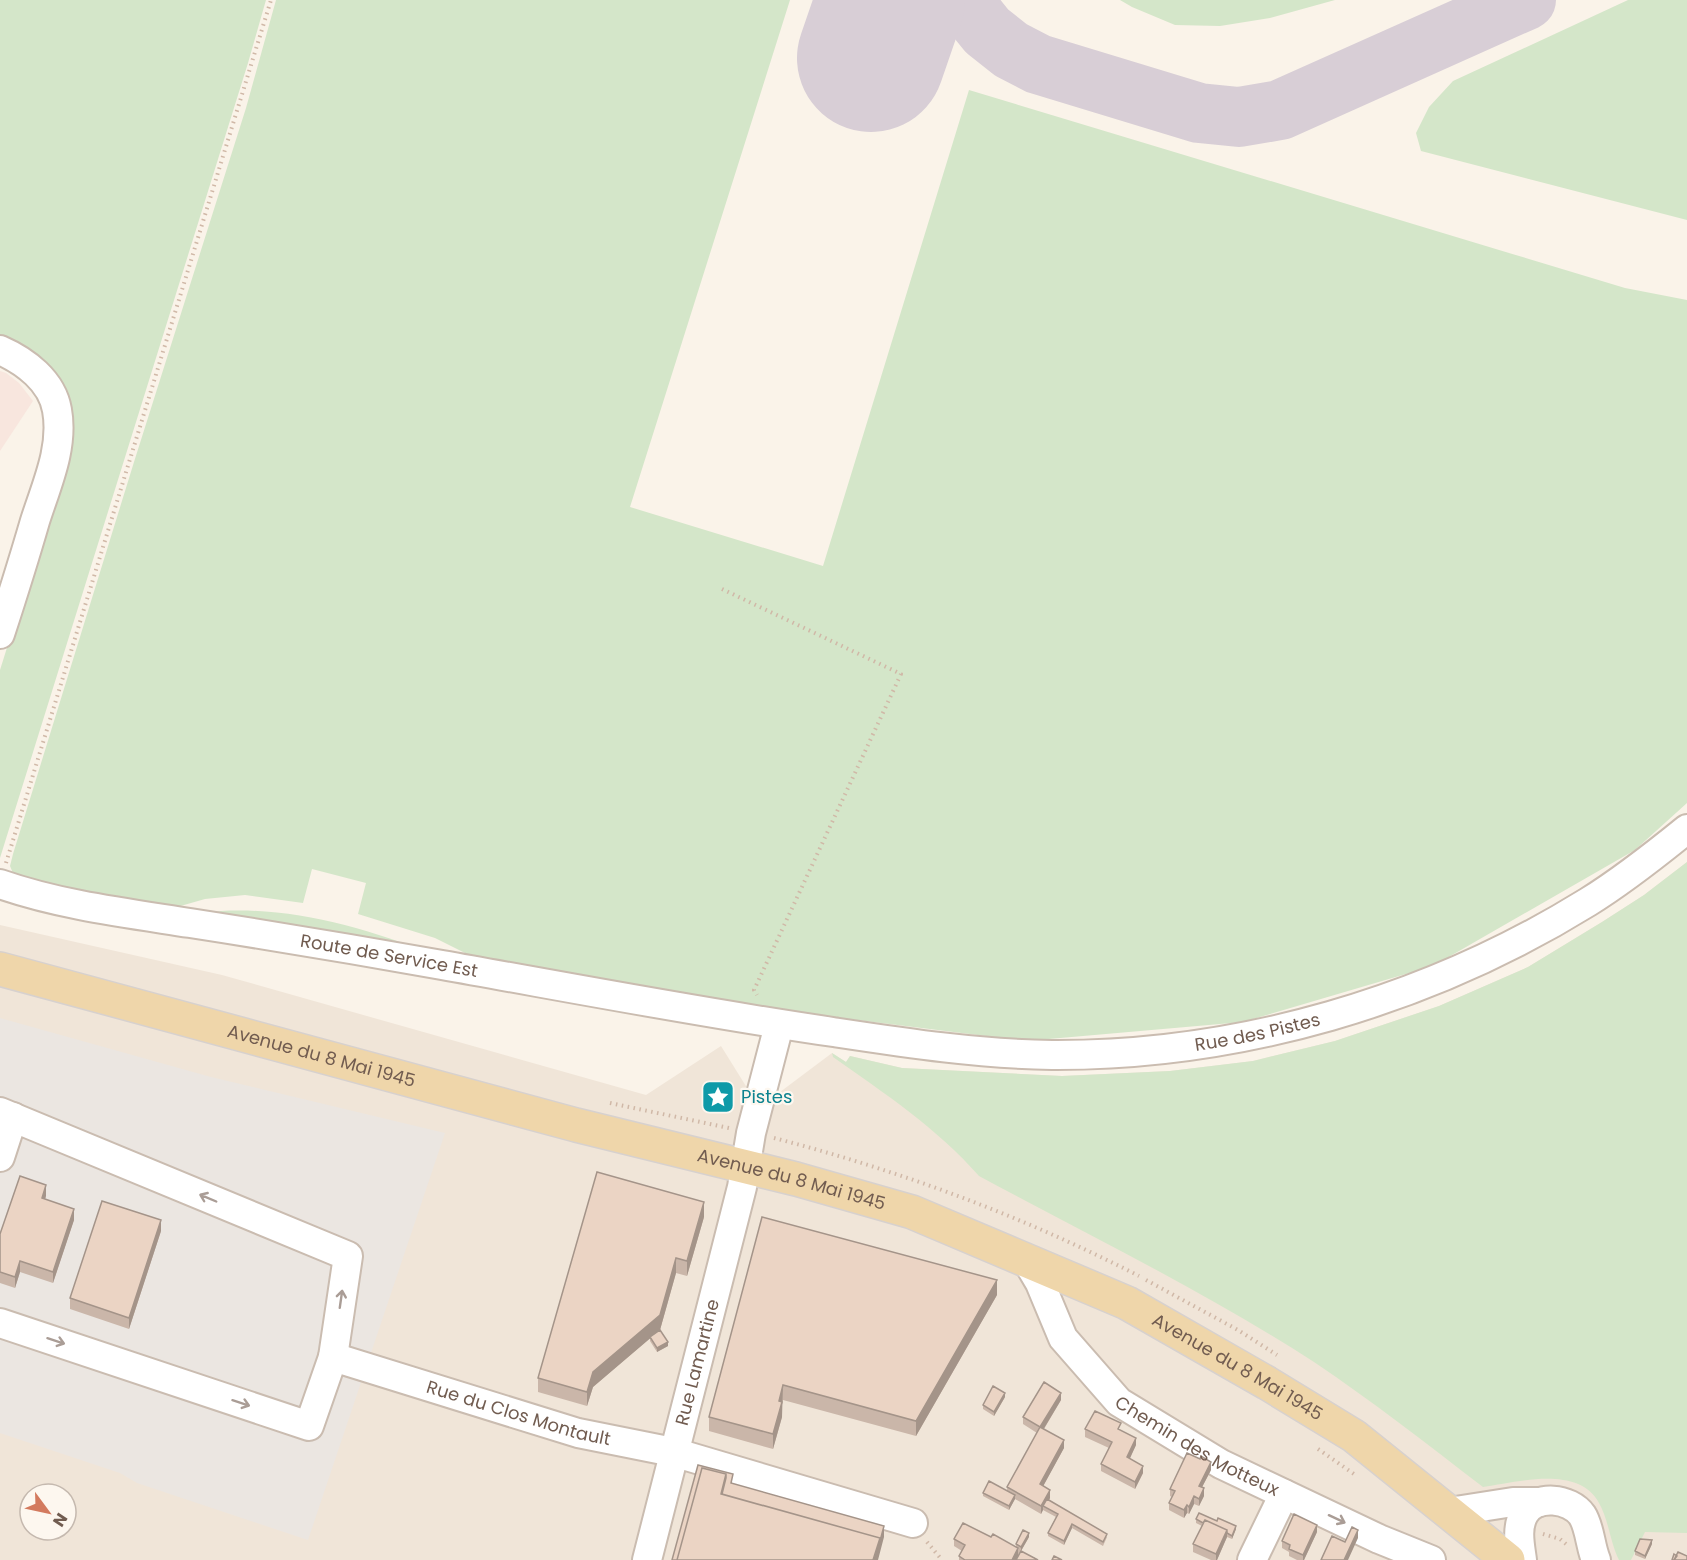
<svg xmlns="http://www.w3.org/2000/svg" width="1687" height="1560" viewBox="0 0 1687 1560" font-family="Poppins,sans-serif">
<rect width="100%" height="100%" fill="#faf3e9"/>
<path fill="#f0e5d8" fill-rule="evenodd" d="M1687 862V1560H0V925L222 975 646 1095 721 1046 749 1091 772 1098 832 1053 846 1062 850 1056 902 1068 1062 1076 1170 1071 1253 1061 1335 1041 1439 1006 1528 967 1602 922 1644 895ZM30 1494H66V1530H30Z"/>
<path fill="#f8e6de" d="M0 371 6 373 19 383 33 401 0 451Z"/>
<path fill="#ebe6e1" d="M0 1018 211 1077 445 1133 308 1540 137 1483 120 1473 0 1433Z"/>
<path fill="#d4e6c9" d="M0 0H266L248 63 0 858V670L68 453 71 434 0 339Z
M276 0H790L630 507 823 566 969 90 1625 288 1687 300V803L1635 850 1433 966 1243 1022 1026 1041 801 1013 485 963 435 938 358 914 366 883 312 869 303 903 245 895 205 899 170 909 15 878 10 866 13 854 134 462 246 108Z
M1120 0H1335L1270 18 1220 26 1175 25 1132 7Z
M1628 0H1687V220L1421 151 1416 133 1429 107 1453 81Z
M1687 862V1533L1645 1532 1631 1560H1619C1610 1542 1609 1521 1599 1503 1579 1465 1517 1482 1483 1487 1427 1444 1372 1401 1314 1362 1207 1293 1091 1236 979 1176 937 1128 884 1093 833 1057L832 1053 846 1062 850 1056 902 1068 1062 1076 1170 1071 1253 1061 1335 1041 1439 1006 1528 967 1602 922 1644 895Z
M221 911C292 907 366 928 432 954L207 913Z"/>
<g fill="none" stroke-linecap="round" stroke-linejoin="round">
<path stroke="#d8ced6" stroke-width="60" d="M962 0 987 31 1011 50 1038 64 1199 113 1239 117 1280 110 1526 0"/>
<path stroke="#d8ced6" stroke-width="148" d="M871 58 891 0"/>
<defs>
<g id="minor">
<path d="M0 350C25 361 52 381 57 410 64 448 46 486 35 521 24 559 12 597 0 634"/>
<path id="s1" d="M0 884C60 905 126 913 190 923 274 936 358 950 442 965 572 988 702 1013 833 1032 906 1043 978 1054 1052 1055 1239 1056 1428 1001 1588 902 1622 881 1655 855 1687 829"/>
<path d="M0 1112 348 1256 333 1357 309 1426 0 1323"/>
<path d="M0 1157 13 1117"/>
<path id="s2" d="M1027 1261 1040 1283 1063 1338 1119 1402 1221 1464 1379 1539 1431 1560"/>
<path id="s3" d="M333 1357 578 1433 673 1452 913 1523"/>
<path d="M1449 1512 1513 1502H1539"/>
<path id="s4" d="M647 1560 742 1187 751 1133 779 1025"/>
<path d="M1252 1560 1284 1494"/>
<path d="M1522 1560C1520 1545 1516 1528 1524 1514 1536 1494 1570 1498 1582 1515 1590 1527 1590 1546 1596 1560"/>
</g>
<g id="major">
<path id="s5" d="M0 969 576 1125 796 1179 912 1212 1127 1303 1267 1383 1354 1436 1508 1560"/>
</g>
</defs>
<use href="#minor" stroke="#cabcb0" stroke-width="32"/>
<use href="#major" stroke="#d7d1ce" stroke-width="36"/>
<path stroke="#d0b8a7" stroke-width="4" stroke-dasharray="1.5 4.5" stroke-linecap="butt" d="M722 589 901 674 754 990 757 995
M6 863 271 0
M610 1103 729 1128
M774 1138C901 1171 1022 1216 1139 1276
M1146 1280 1238 1330 1277 1355
M1318 1449 1354 1474
M1543 1534 1560 1539 1566 1544
M927 1542 942 1560"/>
<use href="#minor" stroke="#fff" stroke-width="28"/>
<use href="#major" stroke="#efd6aa" stroke-width="33"/>
</g>
<path fill="#cab6a9" d="M46 1196 45 1199 74 1220 53 1283 20 1272 15 1288 0 1283V1234Z
M704 1217 687 1276 676 1273 660 1330 655 1334 668 1346 657 1352 650 1341V1338L593 1387 587 1406 538 1392V1378Z
M161 1231 129 1329 70 1309V1298Z
M997 1295 916 1436 783 1400 782 1404V1417L773 1449 709 1431V1417Z
M1005 1397 994 1416 983 1409V1405Z
M1061 1400 1044 1429 1064 1448 1043 1486 1050 1498 1049 1500 1107 1537 1103 1546 1072 1528 1064 1545 1048 1536V1533L1056 1517 1043 1510 1041 1514 1015 1499 1009 1510 983 1496V1493L1007 1491V1487L1037 1433 1023 1424V1417Z
M1085 1429 1121 1430 1136 1445 1129 1459 1143 1473 1135 1489 1101 1471V1464L1109 1448 1085 1437Z
M1211 1470 1202 1487 1204 1496 1199 1506 1194 1504 1189 1514 1187 1513 1184 1518 1169 1510V1503L1172 1497 1170 1496V1489Z
M1196 1519 1236 1529 1232 1539 1227 1537 1217 1560H1211L1193 1552V1544L1202 1526 1196 1523Z
M1317 1532 1304 1560H1297L1289 1556V1552L1282 1548V1541Z
M991 1537 1016 1547V1544L1029 1537 1021 1551 1038 1560H959V1556L962 1551 954 1546V1539Z
M1652 1544 1645 1559 1635 1555V1551Z"/>
<path fill="#a49489" d="M46 1185V1196L42 1209V1198Z
M704 1202V1217L687 1276V1261Z
M74 1209V1220L53 1283V1272Z
M161 1220V1231L129 1329V1318Z
M676 1258V1273L660 1330 593 1387 587 1406V1392L593 1372Z
M20 1261V1272L15 1288V1277Z
M997 1280V1295L916 1436V1421Z
M668 1342V1346L657 1352V1348Z
M783 1385 782 1417 773 1449V1434L779 1401Z
M1005 1393V1397L994 1416V1412Z
M1061 1393V1400L1040 1435V1427Z
M1136 1438V1445L1127 1465V1457Z
M1064 1440V1448L1040 1492V1484Z
M1211 1462V1470L1199 1493V1486Z
M1143 1466V1473L1135 1489V1482Z
M1204 1488V1496L1199 1506V1499Z
M1050 1490V1498L1045 1507 1043 1506V1510L1041 1514V1506Z
M1015 1495V1499L1009 1510V1506Z
M1194 1496V1504L1189 1514V1507Z
M1187 1505V1513L1184 1518V1510Z
M1072 1524V1528L1064 1545V1541Z
M1317 1525V1532L1304 1560H1303V1555Z
M884 1526V1537L878 1560H873L880 1538Z
M1236 1526V1529L1232 1539V1536Z
M1227 1530V1537L1217 1560H1216V1554Z
M1358 1530V1538L1348 1560H1344Z
M1029 1533V1537L1021 1551V1547Z
M1652 1540V1544L1645 1559V1556Z
M1018 1548V1556L1016 1560H1012Z"/>
<path fill="#ebd4c4" stroke="#a49489" stroke-width="1.5" d="M597 1172 704 1202 687 1261 676 1258 660 1315 593 1372 587 1392 538 1378Z
M20 1176 46 1185 42 1198 74 1209 53 1272 20 1261 15 1277 0 1272V1234Z
M102 1201 161 1220 129 1318 70 1298Z
M762 1217 997 1280 916 1421 783 1385 779 1401 782 1402 773 1434 709 1417Z
M660 1330 668 1342 657 1348 650 1337Z
M1044 1382 1061 1393 1040 1427 1023 1417Z
M993 1386 1005 1393 994 1412 983 1405Z
M1095 1411 1121 1423 1118 1429 1136 1438 1127 1457 1143 1466 1135 1482 1101 1464 1112 1442 1085 1429Z
M1040 1427 1064 1440 1040 1484 1050 1490 1041 1506 1007 1487Z
M1187 1453 1200 1459 1201 1456 1211 1462 1199 1486 1204 1488 1199 1499 1194 1496 1189 1507 1187 1505 1184 1510 1169 1503 1175 1491 1170 1489Z
M698 1465 733 1474 731 1483 884 1526 880 1541V1538L722 1494 726 1478V1474L702 1468 677 1560H672Z
M702 1468 726 1474 721 1494 880 1538 873 1560H677Z
M989 1481 1015 1495 1009 1506 983 1493Z
M1047 1499 1107 1534 1103 1542 1072 1524 1064 1541 1048 1533 1058 1514 1043 1506Z
M1199 1513 1217 1521 1218 1518 1236 1526 1232 1536 1227 1533V1530L1205 1520 1203 1523 1196 1519Z
M1294 1514 1317 1525 1303 1555 1289 1549 1290 1545 1282 1541Z
M1205 1520 1227 1530 1216 1554 1193 1544Z
M963 1523 991 1537 993 1534 1018 1548 1012 1560H965L959 1556 965 1545 954 1539Z
M1352 1527 1358 1530 1344 1560H1321L1332 1536 1345 1542Z
M1023 1530 1029 1533 1021 1547 1016 1544Z
M1640 1539 1652 1540 1645 1556 1635 1551Z
M1021 1551 1038 1560H1016Z
M1678 1552 1687 1556V1560H1674Z
M1674 1554 1677 1556 1674 1560H1672Z
M1054 1556 1062 1560H1052Z"/>
<defs><path id="oneway-shaft" d="M-6 0H5M1.5-3L5.5 0L1.5 3" fill="none" stroke-width="1.6" stroke-linecap="round" stroke-linejoin="round" transform="scale(1.5)"/></defs>
<g stroke="#aa9d96">
<use href="#oneway-shaft" transform="translate(208 1198) rotate(-157)"/>
<use href="#oneway-shaft" transform="translate(341 1299) rotate(-82)"/>
<use href="#oneway-shaft" transform="translate(56 1341) rotate(18)"/>
<use href="#oneway-shaft" transform="translate(241 1403) rotate(18)"/>
<use href="#oneway-shaft" transform="translate(1337 1519) rotate(25)"/>
</g>
<defs>
<symbol id="sight-square" viewBox="-11 -11 22 22"><rect x="-9" y="-9" width="18" height="18" rx="4" fill="#0f9aa8" stroke="#fdf7ef"/><path d="M0-6L1.8-2.2L6-1.7L2.9 1.2L3.7 5.4L0 3.3L-3.7 5.4L-2.9 1.2L-6-1.7L-1.8-2.2Z" fill="#fff"/></symbol>
</defs>
<g fill-rule="evenodd">
<use href="#sight-square" x="699" y="1078" width="38" height="38"/>
</g>
<g text-anchor="middle" stroke-width="4.5" stroke-linejoin="round" paint-order="stroke">
<g font-size="18" fill="#715c50" stroke="#fdf7ef">
<text dy="6" stroke="none"><textPath href="#s1" startOffset="396">Route de Service Est</textPath></text>
<text dy="6" stroke="none"><textPath href="#s1" startOffset="1274">Rue des Pistes</textPath></text>
<text dy="6" stroke="none"><textPath href="#s5" startOffset="333">Avenue du 8 Mai 1945</textPath></text>
<text dy="6" stroke="none"><textPath href="#s5" startOffset="819">Avenue du 8 Mai 1945</textPath></text>
<text dy="6" stroke="none"><textPath href="#s4" startOffset="204">Rue Lamartine</textPath></text>
<text dy="6" stroke="none"><textPath href="#s5" startOffset="1305">Avenue du 8 Mai 1945</textPath></text>
<text dy="6" stroke="none"><textPath href="#s3" startOffset="194">Rue du Clos Montault</textPath></text>
<text dy="6" stroke="none"><textPath href="#s2" startOffset="260">Chemin des Motteux</textPath></text>
</g>
<g font-size="18" fill="#0d838f" stroke="#fdf7ef" text-anchor="start">
<text x="741" y="1103">Pistes</text>
</g>
</g>
<g transform="translate(48 1512) rotate(123)"><circle r="28" fill="#fdf7ef" stroke="#c5b9af" stroke-width="1.5"/>
<path d="M0-4.5L10 22L0 15L-10 22Z" fill="#d37a5e"/>
<text y="-9" font-size="16" font-weight="bold" text-anchor="middle" fill="#715c50">N</text>
</g>
</svg>
